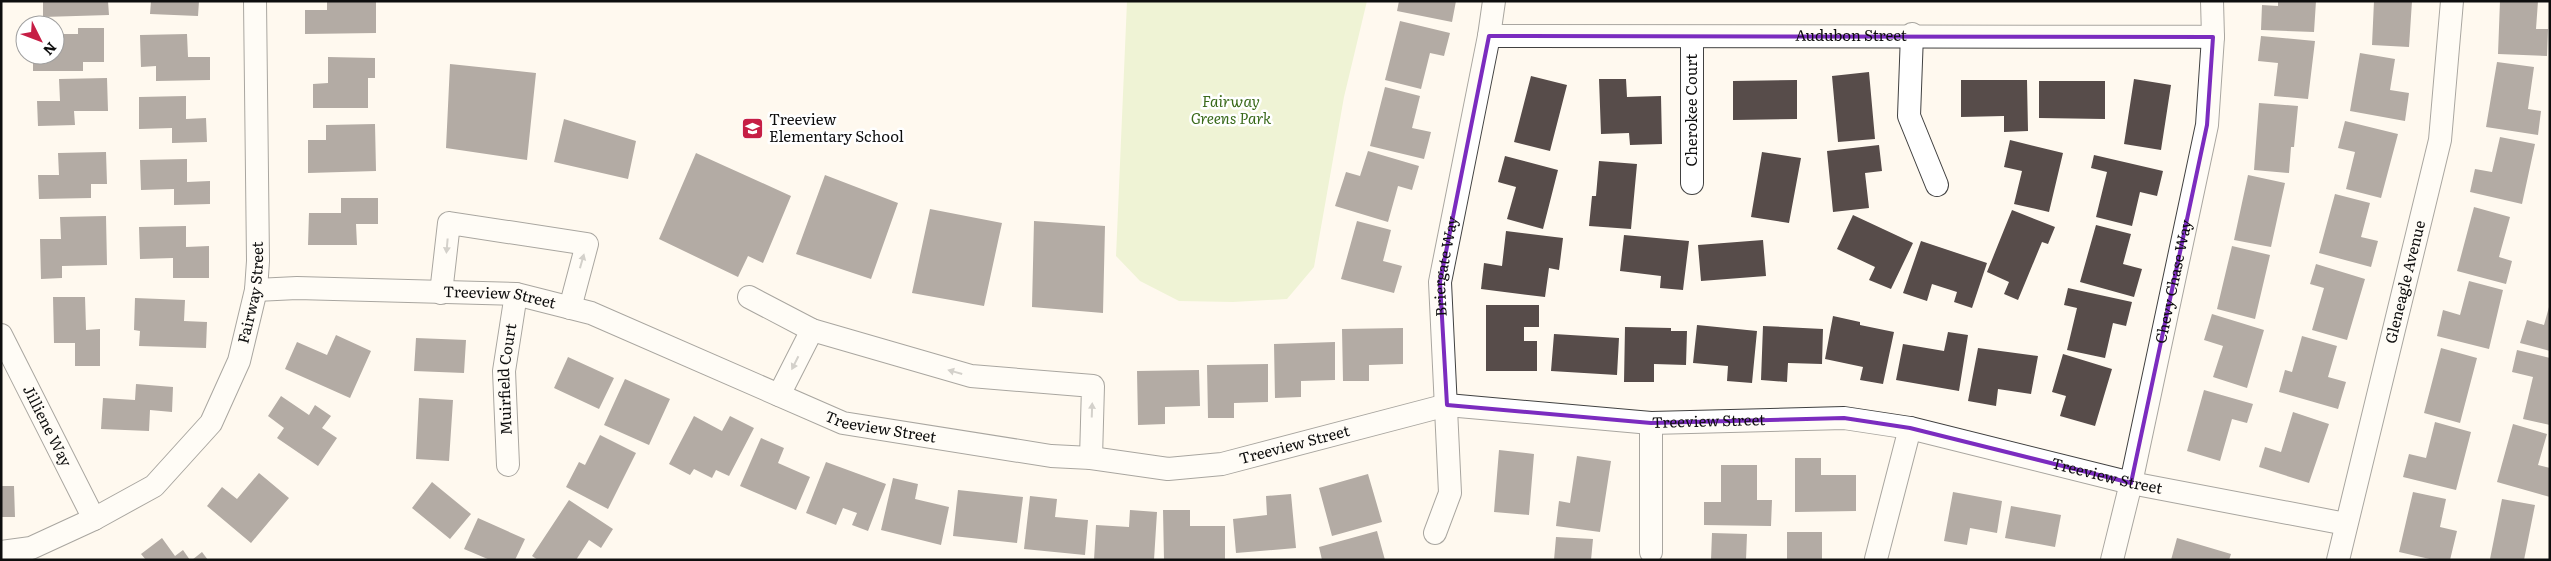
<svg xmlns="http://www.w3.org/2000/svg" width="2551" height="561" viewBox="0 0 2551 561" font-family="Literata,serif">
<rect width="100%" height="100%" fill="#fff9ef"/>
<path fill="#dcecb6" d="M1127 1H1367L1344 97 1314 267 1287 299 1233 302 1179 301 1140 281 1116 256Z"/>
<path fill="#574c4a" d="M43 1H108L109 15 43 17Z
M151 1H199L198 16 150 14Z
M327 1H376V33L305 34V10H327Z
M1399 1H1456L1452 22 1397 11Z
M2278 1H2316L2314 32 2261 30 2262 5 2278 6Z
M2374 1H2412L2409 47 2372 45Z
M2500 1H2538L2536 29H2548L2547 56 2498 54Z
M1400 21 1450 33 1444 56 1430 53 1421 89 1385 80Z
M78 28H104V62H83V71H33V55H55V34H78Z
M187 34 188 57H210V80L156 81V66L141 67 140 35Z
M2261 36 2315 41 2308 99 2274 96 2278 63 2258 61Z
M2360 53 2395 59 2390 90 2409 93 2405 121 2350 111Z
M328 57 375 58V78H368V108H313V84L328 83Z
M2497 62 2534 67 2528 109 2541 111 2538 135 2486 127Z
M450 64 536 73 527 160 446 148Z
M1869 72 1875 139 1838 142 1832 76Z
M1531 76 1567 85 1550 151 1514 142Z
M107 78 108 111H74L75 125 38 126 37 101H60L59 79Z
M1599 79H1626L1627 97 1661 96 1662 144 1630 145 1629 133 1601 134Z
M2134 79 2171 85 2161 150 2124 144Z
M1797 80V119L1733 120V81Z
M1961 80H2027L2028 131 2004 132V116L1961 117Z
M2039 81H2105V119L2039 118Z
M1385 87 1420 96 1412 128 1431 132 1424 159 1370 146Z
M186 96V119L206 118 207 142 172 143V128L139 129V97Z
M2259 103 2298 106 2294 147H2291L2289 173 2254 170Z
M564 119 636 141 628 179 554 162Z
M2345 121 2398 134 2381 198 2346 189 2355 152 2338 148Z
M375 124 376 171 308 173V140H326V125Z
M2500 137 2535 144 2522 204 2470 192 2475 169 2492 172Z
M2010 140 2063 153 2049 212 2014 204 2022 171 2004 167Z
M1879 145 1882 171 1865 173 1869 208 1833 212 1827 151Z
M1368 151 1419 166 1412 190 1398 186 1388 222 1335 206 1346 172 1360 176Z
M106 152 107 184H91V198L39 199 38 175H59L58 153Z
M1762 152 1801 158 1789 223 1751 217Z
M696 153 791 196 763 263 748 256 738 277 659 239Z
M2094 155 2163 171 2157 196 2140 192 2132 226 2096 217 2107 172 2091 168Z
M1505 156 1558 170 1543 229 1507 219 1516 187 1498 182Z
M187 159V182L210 181V204L174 205V189L141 190 140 160Z
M1599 161 1637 164 1631 229 1589 226 1592 196H1596Z
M825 175 898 203 871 279 796 254Z
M2248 175 2285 183 2271 247 2234 240Z
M2335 194 2370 203 2361 237 2378 241 2371 267 2319 253Z
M341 198H378V224H356L357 245H308L309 213H341Z
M2474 207 2510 217 2499 257 2512 261 2506 284 2457 271Z
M930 209 1002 223 984 306 912 293Z
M2012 210 2055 227 2048 244 2042 242 2018 300 2004 294 2009 282 1987 272Z
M1853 215 1913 243 1891 289 1869 280 1875 267 1837 249Z
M106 216 107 265 62 266V278L41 279 40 239H61L60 217Z
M1034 221 1105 226 1103 313 1032 307Z
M1357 221 1391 230 1383 261 1402 266 1394 293 1341 279Z
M2096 225 2131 234 2123 264 2142 269 2134 297 2080 282Z
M186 226V247L209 246V278H173V258L140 259 139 227Z
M1506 231 1563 238 1559 270 1549 268 1545 297 1481 289 1484 263 1502 266Z
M1624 235 1689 241 1683 290 1660 288 1661 276 1620 271Z
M1763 240 1766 276 1701 281 1698 245Z
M1921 241 1987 263 1972 308 1954 302 1957 292 1932 284 1927 301 1903 293Z
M2232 246 2270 255 2255 319 2217 309Z
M2316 264 2365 279 2347 340 2312 330 2324 288 2310 284Z
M2469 281 2503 290 2489 349 2437 336 2443 310 2460 315Z
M2068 288 2132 302 2126 326 2113 323 2105 358 2067 350 2077 308 2064 305Z
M53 297H85L86 330 100 329V366H75V343H54Z
M135 298 185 300 184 321 207 322 206 348 139 346 140 331 134 330Z
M1486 305H1539V327H1524V341H1537V371H1486Z
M2549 307 2550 351 2520 343 2527 320 2544 325Z
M2212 314 2264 330 2247 388 2213 377 2223 346 2204 340Z
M1833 316 1860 322V325L1894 332 1883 384 1860 380 1863 367 1825 359Z
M1697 325 1757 331 1752 383 1727 381 1728 366 1693 363Z
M1763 326 1823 329 1822 364 1788 363 1787 382 1761 380Z
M1625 327 1671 328V331H1687L1686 365 1654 364V382H1624Z
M1403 328V364L1369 365V381H1343L1342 329Z
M1948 332 1968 335 1959 391 1896 380 1903 344 1944 351Z
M1554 334 1619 338 1617 375 1551 371Z
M336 335 371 351 350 398 285 369 297 342 327 355Z
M2302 336 2337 346 2328 377 2346 382 2338 409 2279 392 2285 370 2292 372Z
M416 338 466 340 464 373 414 371Z
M1335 342V380L1301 381V397L1275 398 1274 344Z
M1978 348 2038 356 2031 394 1998 389 1996 406 1968 401Z
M2441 348 2477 358 2460 423 2424 413Z
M2517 350 2550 358V425L2523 419 2533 377 2512 372Z
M2063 354 2112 369 2095 426 2060 416 2066 396 2052 392Z
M568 357 614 378 599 409 554 388Z
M1268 364V402L1234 403V418H1208L1207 365Z
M1199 370 1200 406 1165 407V424L1138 425 1137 371Z
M625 379 670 399 649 445 604 425Z
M136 384 173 387 172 412 150 410 149 431 101 429 103 398 135 400Z
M2204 390 2253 404 2247 423 2232 419 2220 461 2187 451Z
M281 396 309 415 315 405 331 416 322 428 337 438 318 466 277 438 284 428 268 416Z
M419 398 453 400 449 461 416 459Z
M2293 412 2329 424 2309 483 2259 467 2265 447 2281 452Z
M694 416 722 431 730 416 754 428 729 476 716 470 712 478 694 469 690 475 669 464Z
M2435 422 2471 432 2456 490 2403 477 2409 454 2426 458Z
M2513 424 2547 434 2538 465 2550 468V497L2497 482Z
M600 435 636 453 608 509 566 487 579 462 585 465Z
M761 438 784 448 778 463 810 477 796 510 740 486Z
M1499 450 1534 454 1529 515 1494 512Z
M1577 456 1611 461 1600 532 1556 526 1559 501 1570 503Z
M1795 458H1821V475H1856V511L1795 512Z
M826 462 886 484 868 531 852 525 857 513 843 508 836 525 806 513Z
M1721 465H1757V500H1772L1771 526 1704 525V502H1721Z
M259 473 289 498 251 543 207 506 222 487 237 499Z
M1368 474 1382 522 1332 536 1319 488Z
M893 478 918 484 915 499 949 507 941 545 881 530Z
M432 482 471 514 450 539 412 508Z
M1 486H14L15 517H1Z
M958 490 1023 497 1017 543 953 536Z
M1953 492 2002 501 1997 533 1970 528 1967 545 1944 541Z
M2413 492 2446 499 2440 527 2457 531 2450 560H2434L2399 552Z
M1291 494 1296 548 1236 553 1233 519 1267 515 1266 496Z
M1030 496 1057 499 1055 517 1088 520 1085 555 1024 549Z
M2502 499 2535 505 2524 560 2490 559Z
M569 500 613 529 601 548 589 540 576 560H538L532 556Z
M2011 506 2061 515 2055 547 2005 538Z
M1130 510 1157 512 1154 560H1094L1096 525 1129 527Z
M1163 510H1190V526H1225V560H1164Z
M478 518 525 539 515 560H490L464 549Z
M1377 531 1385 560H1322L1319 547Z
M1787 532H1822V560H1787Z
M1712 533 1747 534 1746 560H1711Z
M1556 537 1593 539 1591 560H1554Z
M162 538 175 556 183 550 190 560H146L141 554Z
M2177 538 2231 554 2229 560H2171Z
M202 552 208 560H192Z"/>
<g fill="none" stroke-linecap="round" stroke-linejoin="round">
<defs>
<g id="minor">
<path d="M1912 34 1909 116 1937 185"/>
<path id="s1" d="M1489 36C1731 36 1972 35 2213 37"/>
<path d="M1692 183V37"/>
<path id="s2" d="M256 290 297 288 516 294 591 313 843 423 1051 456 1091 458 1168 469 1222 464 1447 405 1651 423 1844 418 1910 428 2131 483 2346 524"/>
<path d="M441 293 449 223 587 244 570 308"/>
<path d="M749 297 812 330 971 376 1093 386 1091 458"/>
<path id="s3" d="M1 335 94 519"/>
<path d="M779 395 812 330"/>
<path id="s4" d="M508 465 504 371 516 294"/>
<path id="s5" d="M1435 533 1450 493 1440 282 1489 36 1494 1"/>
<path id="s6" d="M1 552 31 548 94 519 154 486 211 423 239 361 256 290 258 261 255 1"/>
<path d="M1651 552V423"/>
<path d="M1876 559 1910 428"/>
<path id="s7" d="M2112 560 2131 483 2207 125 2213 37 2212 1"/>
<path id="s8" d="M2338 560 2440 140 2452 1"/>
</g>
</defs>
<use href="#minor" stroke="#414141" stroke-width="24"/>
<use href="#minor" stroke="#fff" stroke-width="22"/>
</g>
<defs><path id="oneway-solid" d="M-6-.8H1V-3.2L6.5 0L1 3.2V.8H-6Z" transform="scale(1.25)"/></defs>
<g fill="#9f9f9f">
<use href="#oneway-solid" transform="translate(447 246) rotate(95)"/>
<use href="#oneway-solid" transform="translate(582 261) rotate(-74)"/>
<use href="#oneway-solid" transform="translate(795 363) rotate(117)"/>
<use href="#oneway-solid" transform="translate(955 372) rotate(-164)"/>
<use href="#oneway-solid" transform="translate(1092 410) rotate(-88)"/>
</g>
<path d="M0 0H2551V561H0ZM1489 36 2213 37 2207 125 2131 483 1910 428 1844 418 1651 423 1447 405 1440 282Z" fill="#fff9ef" fill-opacity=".55" fill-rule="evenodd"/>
<path fill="none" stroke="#7b2cbf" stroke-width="4" stroke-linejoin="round" d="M1489 36 2213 37 2207 125 2131 483 1910 428 1844 418 1651 423 1447 405 1440 282Z"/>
<defs>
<symbol id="school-square" viewBox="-11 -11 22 22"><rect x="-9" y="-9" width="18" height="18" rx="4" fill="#c61e45" stroke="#fff"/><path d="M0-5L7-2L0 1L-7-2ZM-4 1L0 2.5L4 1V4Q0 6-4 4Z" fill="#fff"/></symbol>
</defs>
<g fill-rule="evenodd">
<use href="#school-square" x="740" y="116" width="25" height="25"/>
</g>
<g text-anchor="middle" stroke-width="5" stroke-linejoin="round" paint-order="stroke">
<g font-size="15" fill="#0e0e0e" stroke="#fff">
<text dy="5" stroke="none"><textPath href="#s1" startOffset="362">Audubon Street</textPath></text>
<text transform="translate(1692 110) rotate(-90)" y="5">Cherokee Court</text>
<text dy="5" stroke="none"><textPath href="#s5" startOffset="270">Briergate Way</textPath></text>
<text dy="5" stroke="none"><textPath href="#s7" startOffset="285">Chevy Chase Way</textPath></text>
<text dy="5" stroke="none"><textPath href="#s8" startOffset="286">Gleneagle Avenue</textPath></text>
<text dy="5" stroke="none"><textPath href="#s6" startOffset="391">Fairway Street</textPath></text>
<text dy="5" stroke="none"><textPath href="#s2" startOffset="244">Treeview Street</textPath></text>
<text dy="5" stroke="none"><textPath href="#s4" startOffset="86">Muirfield Court</textPath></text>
<text dy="5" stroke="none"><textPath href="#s2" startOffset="1490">Treeview Street</textPath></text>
<text dy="5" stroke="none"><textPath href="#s2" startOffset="650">Treeview Street</textPath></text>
<text dy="5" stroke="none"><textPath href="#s3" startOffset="102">Jilliene Way</textPath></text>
<text dy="5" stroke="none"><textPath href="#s2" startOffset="1070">Treeview Street</textPath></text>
<text dy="5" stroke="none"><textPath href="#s2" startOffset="1895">Treeview Street</textPath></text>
</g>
<g font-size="15" font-style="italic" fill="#39691a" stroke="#fff">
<text x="1231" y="107">Fairway<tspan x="1231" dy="17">Greens Park</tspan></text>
</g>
<g font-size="15" fill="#0e0e0e" stroke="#fff" text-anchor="start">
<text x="769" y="125">Treeview<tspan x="769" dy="17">Elementary School</tspan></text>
</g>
</g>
<rect width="2551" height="561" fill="none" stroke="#0e0e0e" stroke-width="5"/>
<g transform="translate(40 40) rotate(132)"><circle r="24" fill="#ffffff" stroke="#9f9f9f"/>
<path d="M0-4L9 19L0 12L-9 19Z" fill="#c61e45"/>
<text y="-8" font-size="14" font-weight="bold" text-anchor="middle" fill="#0e0e0e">N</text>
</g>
</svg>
